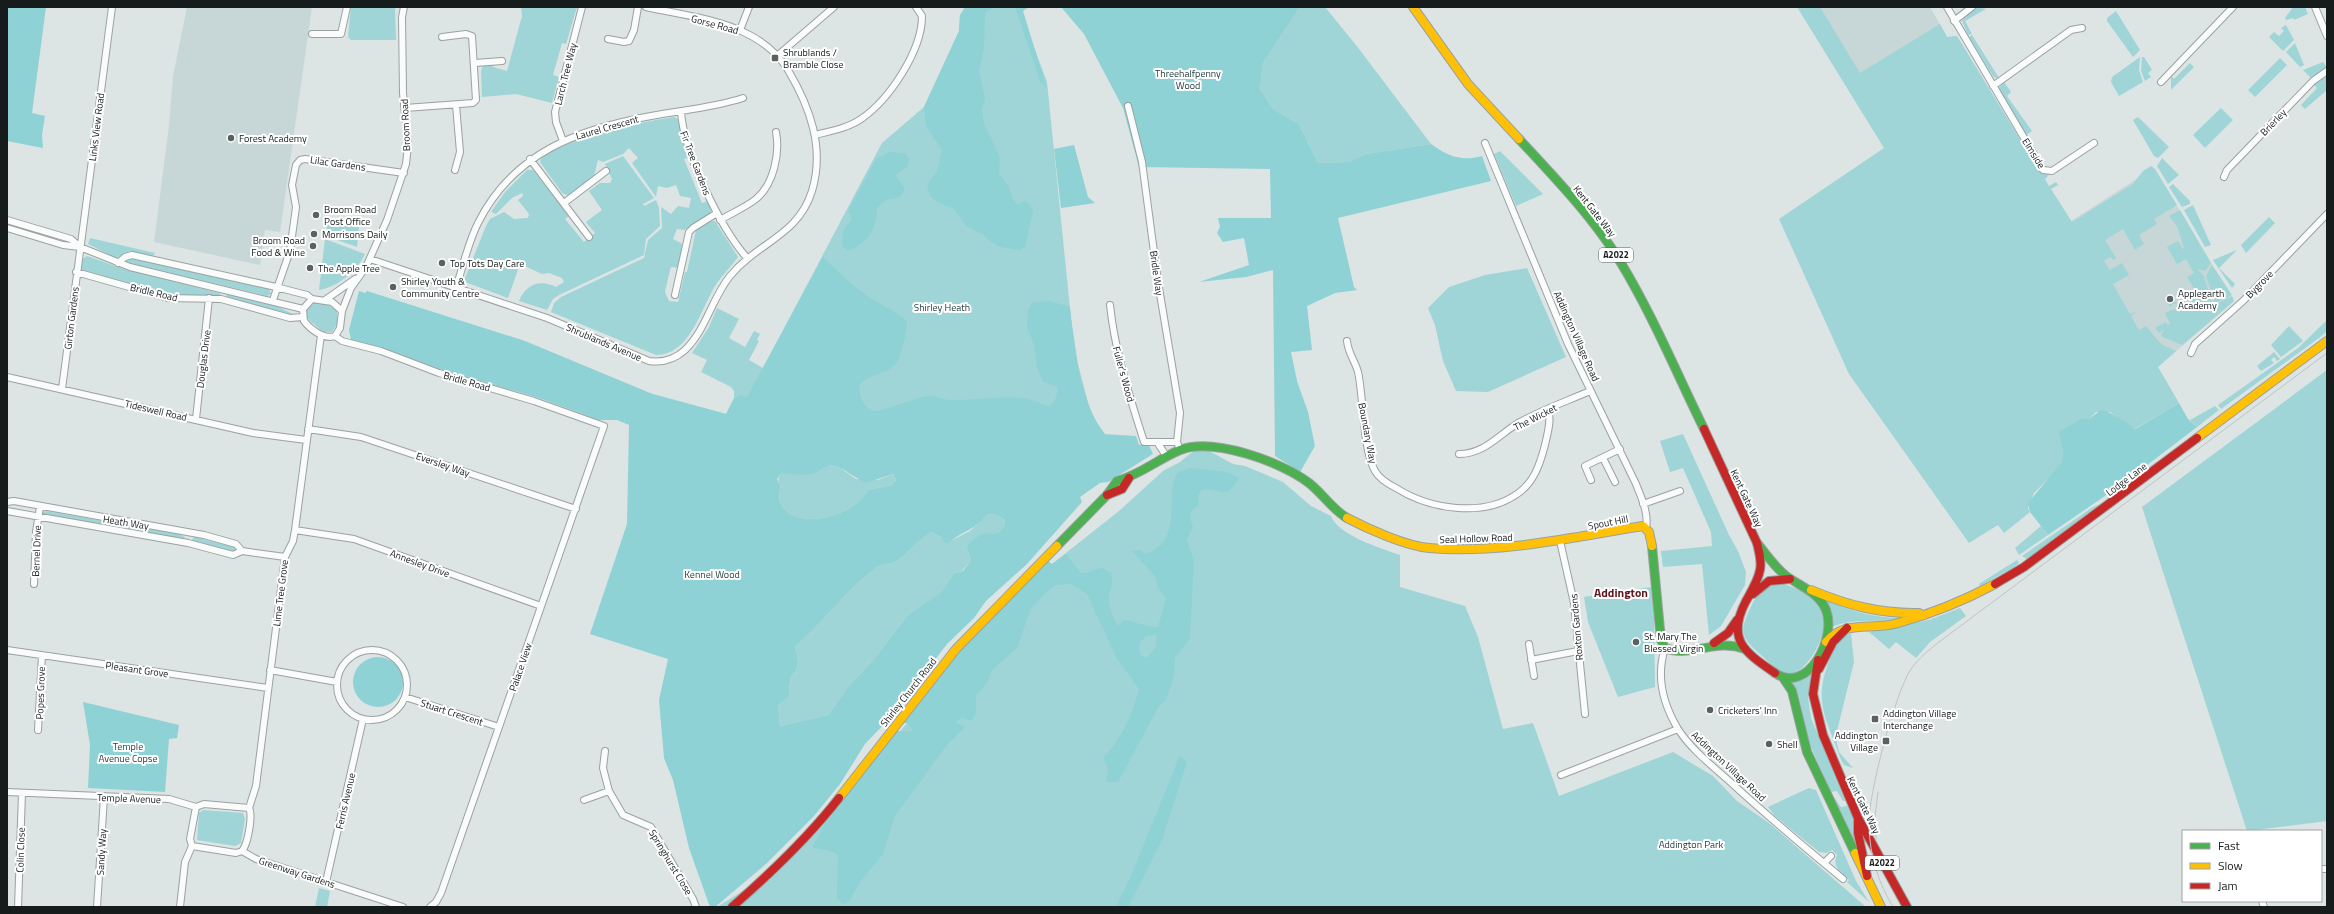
<svg xmlns="http://www.w3.org/2000/svg" width="2334" height="914" viewBox="0 0 2334 914" font-family="'Titillium Web',sans-serif">
<rect width="100%" height="100%" fill="#dce4e4"/>
<path fill="#c7d7d7" d="M187 7H312L280 232 265 230 260 265 154 242 169 126 173 76Z
M1819 7H1930L1947 37 1957 36 1900 144Z
M2154 168 2234 301 2158 367 2179 403 2071 221Z"/>
<path fill="#9fd5d7" d="M351 7H395L396 40H351L348 37Z
M521 7H577L566 44 562 43 553 75 559 77 552 103 516 94 482 97 481 71 483 66 492 65 493 67 507 71 522 16Z
M970 7H1019L1047 82 1071 318 1078 364 1091 414 1105 434 1136 436 795 458 650 393 726 414 739 395 734 398V391L731 387 701 372 707 360 692 353 709 327 717 308 739 319 729 338 745 347 754 331 760 334 757 340 759 341 749 360 763 368 882 143 924 107 959 31 960 15Z
M1300 7H1325L1356 45 1431 144 1366 154 1348 162 1318 163 1299 124 1273 109 1260 89 1263 63Z
M1797 7H1820L1860 73 1940 24 1947 37 1957 36 2037 167 2042 172 2049 175 2045 179 2049 186 2056 182 2058 185 2051 189 2072 222 2082 216 2084 217 2083 215 2133 184 2143 171 2151 166 2155 169 2177 205 2154 219 2157 224 2139 235 2144 244 2135 250 2123 229 2105 240 2116 258 2113 260 2111 257 2104 261 2110 270 2122 263 2129 275 2113 284 2130 314 2136 312 2131 316 2139 330 2146 326 2161 344 2176 351 2158 367 2179 403 2134 429 2110 412H2096L2089 419H2080L2060 432 2063 453 2061 463 2056 471 2034 493 2028 508 2030 512 2004 533 1998 525 1969 543 1849 374 1779 219 1884 148Z
M1975 7 1986 9 1965 21 1972 34 1968 35 1962 21Z
M2293 7H2305L2308 14 2294 20 2293 18 2286 20 2285 18Z
M2116 11 2140 50 2133 57 2107 21V18Z
M2286 25 2294 40 2283 51 2269 37 2274 32 2279 36 2284 31 2281 28Z
M1972 35 1999 78 1998 79 1993 76 1969 37Z
M2295 43 2304 65 2300 67 2286 52Z
M2140 57 2139 70 2143 82 2119 96 2111 82 2112 77Z
M2142 57H2144L2152 70 2148 73 2151 77 2145 81 2141 71Z
M2280 58 2287 65 2255 97 2248 90Z
M2323 62 2327 68 2311 78 2303 70Z
M2190 63 2194 67 2171 90V76L2174 79Z
M2327 74V90L2305 109 2301 105 2317 88 2313 84Z
M2004 82 2011 92 2007 96 2032 131 2026 135 1999 91V88Z
M2221 108 2233 120 2205 148 2193 135Z
M674 117 678 119 682 138 690 157 684 159 702 203 708 201 712 210 710 214 684 230 677 229 673 239 681 243 683 247 678 268 671 267 670 270 665 292 669 301 678 302 685 272H687L696 230 712 221H715L738 257C732 266 723 274 717 283 701 307 691 355 656 355L551 312 554 303 561 297 644 258 648 240 662 228 661 207 671 214 678 206 689 208 691 198 680 196 676 185 667 188 658 186 656 197 632 163 638 158 629 148 623 154 603 162 598 160 594 176 570 196 562 193 540 162 541 159C567 135 638 123 674 117Z
M2138 117 2169 147 2158 158 2154 156 2133 120Z
M1500 151 1543 194 1516 206 1494 154Z
M623 156 654 198 643 204 644 206 656 200 659 208 660 226 646 239 644 255 559 295 553 299 547 310 519 301C526 284 540 279 556 287L564 282 562 278 549 273 542 274 520 264 508 298 465 282V278L486 226 490 219 504 212 514 219 528 218 529 214 518 200 523 196 522 193 512 198 496 214 491 212 505 192 527 170H533L569 216 565 219 584 242 595 233 586 222 602 210 589 191 600 183H610L612 179 605 164Z
M2162 158 2179 175 2168 184 2157 166Z
M2173 184 2190 201V204L2182 207 2169 187Z
M2193 205 2211 245 2205 247 2184 210Z
M2180 210 2211 263 2205 271 2197 269 2204 276 2212 303 2200 312 2232 296 2234 301 2182 345 2163 337 2161 335 2165 329 2159 333 2155 328 2166 322 2168 325 2170 323 2165 314 2167 312 2174 309 2181 313 2176 304H2173L2170 307 2166 299 2174 300 2182 310 2193 304 2189 296 2196 292 2187 277 2194 273 2186 259 2177 264 2167 247 2178 241 2183 249 2184 248 2177 226 2169 216Z
M2269 217 2275 223 2246 253 2241 245Z
M327 223 359 227 357 247 326 236Z
M90 238 155 253 153 256 130 251 116 258 88 244Z
M325 239 365 254C357 271 338 287 319 290Z
M2237 250 2219 268 2235 284 2232 288 2213 260Z
M87 256 127 270 219 293 221 295 170 296 84 272 81 267V260Z
M129 258 269 289 271 294 267 296 126 262Z
M2212 265 2232 295 2215 303 2206 276Z
M1527 268 1566 357 1488 392 1456 391 1443 361 1435 325 1428 308 1449 287 1485 275Z
M229 294 272 304 295 315 291 316 228 298 226 296Z
M317 302 327 304 337 311V324L332 332H323L307 318V308Z
M2327 320V331L2319 338 2221 409 2218 405 2298 348Z
M2289 326 2303 341 2281 357 2271 345Z
M2274 352 2280 359 2277 361 2274 357 2271 360 2274 363 2261 371 2257 366Z
M2327 370V821L2247 831 2142 507Z
M2215 406 2219 410 2197 427 2190 420Z
M1683 434 1729 535 1738 551 1746 572 1745 585 1721 626 1709 635 1702 564 1663 567 1661 551 1712 546 1711 532 1683 468 1670 472 1660 441Z
M1200 446 1233 464 1245 466 1283 482 1311 506 1331 516C1339 536 1381 548 1400 555V587L1465 606 1478 637 1503 729 1533 723 1559 796 1673 752 1713 776 1737 801 1769 823 1866 907H717L770 874 1052 564 1119 511 1163 471 1180 462Z
M831 465 839 467 856 479 878 480 893 474 896 480 892 485 868 490C864 495 861 501 856 504 834 520 791 529 779 500 781 490 776 482 780 473H814Z
M2100 504 2027 559 2022 556 2093 507Z
M46 511 178 534 185 537 183 539 42 515V512Z
M988 514 997 515 1005 520 1004 526 998 533 990 534 967 549 971 560 962 571 954 573 943 592 908 615 874 659 848 687 828 715 780 726 778 705C792 697 788 691 791 678 792 674 795 673 796 669 800 663 797 654 795 647 824 622 845 591 876 568 882 563 892 565 898 560 910 552 918 540 931 532L941 537 945 544 970 531Z
M2041 526 2048 535 2019 555 2015 548Z
M194 537 236 547 238 550 234 552 194 542 192 540Z
M2017 560 2019 563 2014 567 1980 586 1979 584Z
M1774 583C1790 583 1820 597 1825 615 1829 631 1808 673 1790 674 1779 674 1768 661 1760 654 1751 646 1740 637 1744 624 1747 614 1754 599 1760 591 1763 588 1770 586 1774 583Z
M1651 587 1654 618 1655 687 1618 697 1588 622 1584 597Z
M1820 596C1849 611 1869 617 1901 618 1878 624 1854 617 1832 627L1831 613Z
M1960 608 1966 616 1930 642 1916 658 1896 642 1889 649 1869 632 1929 620Z
M1851 633 1854 662 1837 731V744L1839 752 1853 768 1844 765 1841 760C1827 719 1812 702 1830 659 1835 647 1839 639 1851 633Z
M1811 673 1808 697 1811 718 1845 801H1843L1837 791 1831 792 1810 745 1797 690 1792 683Z
M1809 788 1816 790 1856 881 1869 902 1847 882 1849 880C1840 872 1832 867 1837 855L1832 850 1826 853 1819 852 1775 816 1768 807Z
M1834 797 1841 807 1847 806 1856 822 1857 841 1855 842Z
M203 810 243 813 245 819 241 843 235 846 197 840 199 813Z
M319 888 330 891 327 907H315Z"/>
<path fill="#8ed2d5" fill-rule="evenodd" d="M7 7H46L32 113 45 116 42 135 43 148 7 141Z
M965 7H994L985 13 984 49 979 70 985 99 982 109 984 123 1000 158 999 173 1008 186 1015 203 1020 204 1024 201 1029 203 1033 211 1025 247 1019 250 1000 247 988 240 983 234 966 226 954 209 937 202 930 196 927 186 930 180 937 172 942 150 926 126 924 107 959 31 960 15Z
M1015 7H1029L1023 11 1047 89 1040 81Z
M1061 7H1300L1263 63 1260 89 1273 109 1299 124 1318 163 1348 162 1366 154 1431 144C1448 156 1462 162 1482 156L1491 181 1338 218 1354 287 1357 290 1335 293 1307 306 1312 350 1291 352 1297 381 1308 412 1315 446 1300 472 1275 456 1273 270 1246 277 1199 282 1249 265 1244 238 1223 242 1217 233 1220 227 1218 218H1271L1270 169 1139 167 1123 108 1084 34Z
M1074 145 1088 197 1095 203 1061 208 1054 149Z
M890 152 905 153 909 159 908 166 895 175 905 189C901 197 896 200 887 199L877 208C877 227 868 245 848 250L842 246 843 231 852 219 848 211 876 159Z
M823 257C839 273 856 289 875 301 887 308 897 312 907 321 907 331 901 360 894 366 884 374 870 374 860 384 858 393 863 409 874 411 884 412 914 397 930 396 937 396 944 400 951 400 976 400 999 396 1024 398 1034 399 1040 405 1050 406L1055 400 1058 389 1056 386 1043 382 1037 368 1034 344 1027 328 1028 310 1032 303 1050 301 1070 307C1074 347 1080 402 1105 435L1136 436 1139 445H1149L1153 454 1108 482 1100 483 1080 497 1082 502 1027 564 986 601 974 618 947 644 891 717 865 744 840 784 814 816 766 864 715 907H710L689 848 673 780 664 758 659 700 668 659 590 634 627 524 629 425 617 420H599L539 398 442 370 383 348 351 340 349 330 359 291 365 293 367 291 525 341 655 395 726 414 734 398 739 395 747 397ZM831 465C844 467 854 478 866 483L893 474 896 480 892 485 868 490C864 495 861 501 856 504 834 520 791 529 779 500L780 486 777 479 781 473 802 475 815 473ZM988 514 997 515 1005 520 1004 526 998 533 981 534 968 544 967 549 971 560 963 571 954 573 942 592 908 615 874 659 848 687 828 715 780 726 778 705C794 696 787 692 791 678 792 674 795 673 796 669 800 663 797 654 795 647 824 622 845 591 876 568 882 563 892 565 898 560 910 552 918 540 931 532L941 537 945 544C951 543 952 539 958 536 972 528 976 527 988 514Z
M2179 403 2188 419 2197 427 2121 485 2048 535 2030 512 2028 503 2061 463 2063 453 2059 432 2080 419H2089L2101 410C2113 413 2125 421 2135 429Z
M1191 468 1227 472 1239 478C1225 501 1224 488 1202 490L1198 495 1199 505 1191 511 1190 519 1193 526 1187 540 1194 561 1190 638 1175 658 1174 676 1166 700 1159 706 1118 782H1106L1108 769 1103 758C1123 738 1131 716 1139 689L1117 659 1087 594 1071 584 1056 585 1046 592 1031 609 1017 648 993 669 987 683 976 695V713L972 721 962 718 956 722 965 727 947 745 895 816 883 854 861 881 849 901 843 904 837 898V892L838 855C830 849 822 850 812 847L825 824 895 731H913L908 724 901 722 969 640 1047 560 1052 564 1066 554 1081 573H1087L1092 570 1103 568 1111 573C1114 589 1111 583 1109 595 1107 603 1113 619 1118 626L1123 620C1135 621 1145 627 1158 627L1166 598 1158 588 1155 576 1132 551 1140 550 1146 554C1151 551 1157 549 1161 545 1180 524 1165 483 1179 472 1182 470 1187 469 1191 468ZM1157 634 1156 647 1147 658 1142 656 1139 650 1140 642 1147 636Z
M353 682a25 25 0 1 1 50 0a25 25 0 1 1-50 0Z
M83 702 179 725 177 738 169 739 165 792 88 788 90 745Z
M1180 755 1187 762 1162 840 1128 907H1116L1131 876Z"/>
<g fill="none" stroke-linecap="round" stroke-linejoin="round">
<defs>
<path id="street" d="M1947 7 2043 170 2052 171 2094 143
M2315 7 2327 36
M1954 21 1972 7
M740 30 749 7
M312 34H341L347 7
M608 39 624 42 629 41 634 30 638 7
M777 56 834 7
M475 63 502 61
M2161 82 2233 7
M1993 86 2071 30 2082 28
M1128 106 1142 162 1158 282 1180 413 1177 442
M405 108 473 103 476 100 472 36 466 34 442 37
M681 112C684 153 720 227 747 258
M815 135C831 131 848 128 861 119 889 100 922 51 922 16L916 7
M563 141 556 122 555 112 582 7
M1485 143 1568 344 1636 484C1641 497 1649 513 1646 528
M530 159 589 237
M455 170 460 152 456 105
M2224 177 2227 170 2313 81 2327 71
M564 203 606 171
M7 220 71 239 80 247 130 267 303 309
M720 220C732 213 746 207 756 199 774 184 780 153 776 132
M7 228 63 245 80 247
M370 259 547 318 649 361C663 363 674 360 685 350 706 330 712 298 730 276 758 242 798 236 812 191 825 148 810 107 788 70 759 22 695 18 646 7
M118 263 125 257 132 255 276 287 307 295 312 299
M76 272 168 298 221 299 290 318 303 317
M456 288C463 266 468 243 478 223 513 153 578 129 651 116 682 110 712 108 743 98
M675 295 689 232 693 228 717 213
M312 299 332 302 342 311 340 328 335 336C324 340 310 329 304 321L303 309Z
M273 300 290 251 296 207 292 185 296 165 300 160 305 159 404 173
M325 300 355 279
M1110 305C1115 353 1130 397 1144 442H1177L1180 450
M342 311 351 288 366 267 387 220 406 164 408 145 403 93 402 17 404 7
M335 336 342 341 381 351 439 373 534 401 604 426 441 893 436 902 430 907
M1347 341C1348 353 1355 361 1358 372 1364 399 1362 447 1375 471 1379 478 1388 484 1396 488 1429 509 1483 518 1517 494 1534 483 1540 464 1545 445 1547 435 1552 420 1548 410
M2191 353 2195 344 2243 301 2327 214
M7 377 253 433 306 440
M62 389 112 7
M196 419 209 298
M308 429 361 437 576 509
M1157 442 1167 457
M1459 454C1485 454 1499 434 1520 422 1542 410 1567 401 1590 391
M1603 458 1615 482
M1591 480 1585 466 1620 449
M7 502 14 501 204 535 236 544 242 551 285 557
M1643 504 1680 491
M7 511 188 543 233 555 242 551
M295 530 354 539 541 606
M1560 541 1574 603 1585 714
M34 584 36 532 40 507
M1529 644 1534 676
M1665 648C1656 676 1663 704 1678 729 1690 748 1710 764 1727 779 1764 813 1803 846 1843 879
M7 650 268 688
M337 685a35 35 0 1 1 70 0a35 35 0 1 1-70 0Z
M1531 660 1578 651
M270 670 337 682
M405 697 499 727
M38 730 42 655
M605 751 603 768 609 791 623 815 651 827 693 899 696 907
M1561 775 1678 729
M7 792 169 799 196 807 204 804 249 808
M584 800 609 791
M192 846 236 853 242 851 256 859 403 907
M192 846 190 839 196 807
M242 851C248 844 253 815 249 808L256 786 285 557 293 541 295 530 321 335
M1824 863 1831 856
M2321 869H2327
M326 882 363 719
M2262 901 2264 907
M18 907 22 793
M97 907 104 797
M180 907 185 862 192 846"/>
<path id="fast" d="M1519 139C1554 177 1594 218 1621 263 1653 316 1677 374 1704 429
M1757 543C1766 554 1774 566 1785 575 1799 586 1819 592 1826 610 1837 638 1808 695 1775 673
M1057 546 1107 495 1117 481C1140 475 1158 459 1180 450 1213 437 1282 462 1309 483 1323 494 1332 509 1347 518
M1652 546 1661 640 1665 648C1692 658 1714 638 1745 649
M1784 679 1792 691 1807 752 1855 853"/>
<path id="slow" d="M1413 7 1468 84 1519 139
M2197 438 2327 341
M1347 518C1368 529 1406 546 1429 548 1501 554 1573 537 1643 526L1649 532 1652 546
M1811 590C1847 605 1880 614 1919 613
M1826 642C1845 619 1872 631 1898 623 1931 614 1965 600 1995 584
M839 798 956 649 1057 546
M1855 853 1881 907"/>
<path id="jam" d="M1704 429 1757 543C1759 552 1762 561 1760 570 1758 581 1751 592 1746 601 1726 639 1744 652 1775 673
M1107 495 1122 489 1129 478
M1995 584 2024 567 2197 438
M1753 594 1769 581 1790 579
M1714 643 1728 633 1737 620
M1818 660 1813 694 1823 735 1858 818 1907 907
M1819 669 1833 642 1847 628
M1858 818V833L1867 876
M732 907C771 873 807 839 839 798"/>
</defs>
<use href="#street" stroke="#9ba1a1" stroke-width="8"/>
<use href="#fast" stroke="#9ba1a1" stroke-width="10"/>
<use href="#slow" stroke="#9ba1a1" stroke-width="10"/>
<use href="#jam" stroke="#9ba1a1" stroke-width="10"/>
<use href="#street" stroke="#fafbfb" stroke-width="6"/>
<use href="#fast" stroke="#4caf50" stroke-width="8"/>
<use href="#slow" stroke="#ffc107" stroke-width="8"/>
<use href="#jam" stroke="#c62828" stroke-width="8"/>
<path stroke="#c1c3c3" stroke-width="1" d="M1876 840 1875 817 1878 792
M1893 907C1878 882 1870 856 1869 827 1867 798 1895 693 1911 669 1919 658 1929 650 1939 642L2327 353"/>
</g>
<g fill="#5b6161" stroke="#fff" stroke-width="1.5">
<rect x="771" y="54" width="8" height="8" rx="2"/>
<circle cx="231" cy="138" r="4"/>
<circle cx="316" cy="215" r="4"/>
<circle cx="314" cy="234" r="4"/>
<circle cx="313" cy="246" r="4"/>
<circle cx="442" cy="263" r="4"/>
<circle cx="310" cy="268" r="4"/>
<circle cx="393" cy="287" r="4"/>
<circle cx="2170" cy="299" r="4"/>
<circle cx="1636" cy="642" r="4"/>
<circle cx="1710" cy="710" r="4"/>
<rect x="1871" y="715" width="8" height="8" rx="2"/>
<rect x="1882" y="737" width="8" height="8" rx="2"/>
<circle cx="1769" cy="744" r="4"/>
</g>
<g text-anchor="middle" stroke-width="4" stroke-linejoin="round" paint-order="stroke">
<g fill="#fff" stroke="#5c5f5f" stroke-width="1">
<rect x="1599" y="248" width="34" height="14" rx="3"/>
<rect x="1865" y="856" width="34" height="14" rx="3"/>
</g>
<g font-size="9" font-weight="bold" fill="#161b1b">
<text x="1616" y="258">A2022</text>
<text x="1882" y="866">A2022</text>
</g>
<g font-size="10" fill="#161b1b" stroke="#fff">
<text transform="translate(715 24) rotate(15)" y="4">Gorse Road</text>
<text transform="translate(565 74) rotate(-76)" y="4">Larch Tree Way</text>
<text transform="translate(2273 122) rotate(-46)" y="4">Brierley</text>
<text transform="translate(405 125) rotate(-93)" y="4">Broom Road</text>
<text transform="translate(96 127) rotate(-83)" y="4">Links View Road</text>
<text transform="translate(607 127) rotate(-16)" y="4">Laurel Crescent</text>
<text transform="translate(2034 153) rotate(58)" y="4">Elmside</text>
<text transform="translate(338 163) rotate(8)" y="4">Lilac Gardens</text>
<text transform="translate(696 163) rotate(69)" y="4">Fir Tree Gardens</text>
<text transform="translate(1595 211) rotate(52)" y="4">Kent Gate Way</text>
<text transform="translate(1157 273) rotate(82)" y="4">Bridle Way</text>
<text transform="translate(2259 284) rotate(-46)" y="4">Bygrove</text>
<text transform="translate(154 292) rotate(13)" y="4">Bridle Road</text>
<text transform="translate(71 318) rotate(-83)" y="4">Girton Gardens</text>
<text transform="translate(1577 336) rotate(66)" y="4">Addington Village Road</text>
<text transform="translate(604 342) rotate(23)" y="4">Shrublands Avenue</text>
<text transform="translate(203 359) rotate(-83)" y="4">Douglas Drive</text>
<text transform="translate(1124 374) rotate(75)" y="4">Fuller's Wood</text>
<text transform="translate(467 381) rotate(16)" y="4">Bridle Road</text>
<text transform="translate(156 410) rotate(13)" y="4">Tideswell Road</text>
<text transform="translate(1535 417) rotate(-27)" y="4">The Wicket</text>
<text transform="translate(1368 433) rotate(79)" y="4">Boundary Way</text>
<text transform="translate(443 464) rotate(19)" y="4">Eversley Way</text>
<text transform="translate(2126 479) rotate(-37)" y="4">Lodge Lane</text>
<text transform="translate(1747 498) rotate(65)" y="4">Kent Gate Way</text>
<text transform="translate(126 522) rotate(9)" y="4">Heath Way</text>
<text transform="translate(1608 522) rotate(-11)" y="4">Spout Hill</text>
<text transform="translate(1476 538) rotate(-2)" y="4">Seal Hollow Road</text>
<text transform="translate(36 551) rotate(-88)" y="4">Bernel Drive</text>
<text transform="translate(420 563) rotate(20)" y="4">Annesley Drive</text>
<text transform="translate(280 593) rotate(-83)" y="4">Lime Tree Grove</text>
<text transform="translate(1576 627) rotate(-95)" y="4">Roxton Gardens</text>
<text transform="translate(520 667) rotate(-71)" y="4">Palace View</text>
<text transform="translate(137 669) rotate(8)" y="4">Pleasant Grove</text>
<text transform="translate(908 692) rotate(-52)" y="4">Shirley Church Road</text>
<text transform="translate(40 693) rotate(-88)" y="4">Popes Grove</text>
<text transform="translate(452 712) rotate(18)" y="4">Stuart Crescent</text>
<text transform="translate(1729 766) rotate(43)" y="4">Addington Village Road</text>
<text transform="translate(129 798) rotate(2)" y="4">Temple Avenue</text>
<text transform="translate(345 801) rotate(-77)" y="4">Ferris Avenue</text>
<text transform="translate(1864 805) rotate(64)" y="4">Kent Gate Way</text>
<text transform="translate(20 850) rotate(-88)" y="4">Colin Close</text>
<text transform="translate(101 852) rotate(-87)" y="4">Sandy Way</text>
<text transform="translate(671 862) rotate(59)" y="4">Springhurst Close</text>
<text transform="translate(297 872) rotate(18)" y="4">Greenway Gardens</text>
</g>
<g font-size="10" fill="#161b1b" stroke="#fff" text-anchor="start">
<text x="783" y="56">Shrublands /<tspan x="783" dy="12">Bramble Close</tspan></text>
<text x="239" y="142">Forest Academy</text>
<text x="324" y="213">Broom Road<tspan x="324" dy="12">Post Office</tspan></text>
<text x="322" y="238">Morrisons Daily</text>
<text x="305" y="244" text-anchor="end">Broom Road<tspan x="305" dy="12">Food &amp; Wine</tspan></text>
<text x="450" y="267">Top Tots Day Care</text>
<text x="318" y="272">The Apple Tree</text>
<text x="401" y="285">Shirley Youth &amp;<tspan x="401" dy="12">Community Centre</tspan></text>
<text x="2178" y="297">Applegarth<tspan x="2178" dy="12">Academy</tspan></text>
<text x="1644" y="640">St. Mary The<tspan x="1644" dy="12">Blessed Virgin</tspan></text>
<text x="1718" y="714">Cricketers' Inn</text>
<text x="1883" y="717">Addington Village<tspan x="1883" dy="12">Interchange</tspan></text>
<text x="1878" y="739" text-anchor="end">Addington<tspan x="1878" dy="12">Village</tspan></text>
<text x="1777" y="748">Shell</text>
</g>
<g font-size="10" fill="#243e3f" stroke="#fff">
<text x="1188" y="77">Threehalfpenny<tspan x="1188" dy="12">Wood</tspan></text>
<text x="942" y="311">Shirley Heath</text>
<text x="712" y="578">Kennel Wood</text>
<text x="128" y="750">Temple<tspan x="128" dy="12">Avenue Copse</tspan></text>
<text x="1691" y="848">Addington Park</text>
</g>
<g font-size="12" font-weight="bold" fill="#5f1920" stroke="#fff">
<text x="1621" y="597">Addington</text>
</g>
</g>
<rect width="2334" height="914" fill="none" stroke="#161b1b" stroke-width="16"/>
<rect x="2182" y="830" width="140" height="72" fill="#ffffff" stroke="#a2a4a4"/>
<rect x="2190" y="843" width="20" height="6" fill="#4caf50" stroke="#a2a4a4"/>
<text x="2218" y="850" font-size="12" fill="#161b1b">Fast</text>
<rect x="2190" y="863" width="20" height="6" fill="#ffc107" stroke="#a2a4a4"/>
<text x="2218" y="870" font-size="12" fill="#161b1b">Slow</text>
<rect x="2190" y="883" width="20" height="6" fill="#c62828" stroke="#a2a4a4"/>
<text x="2218" y="890" font-size="12" fill="#161b1b">Jam</text>
</svg>
